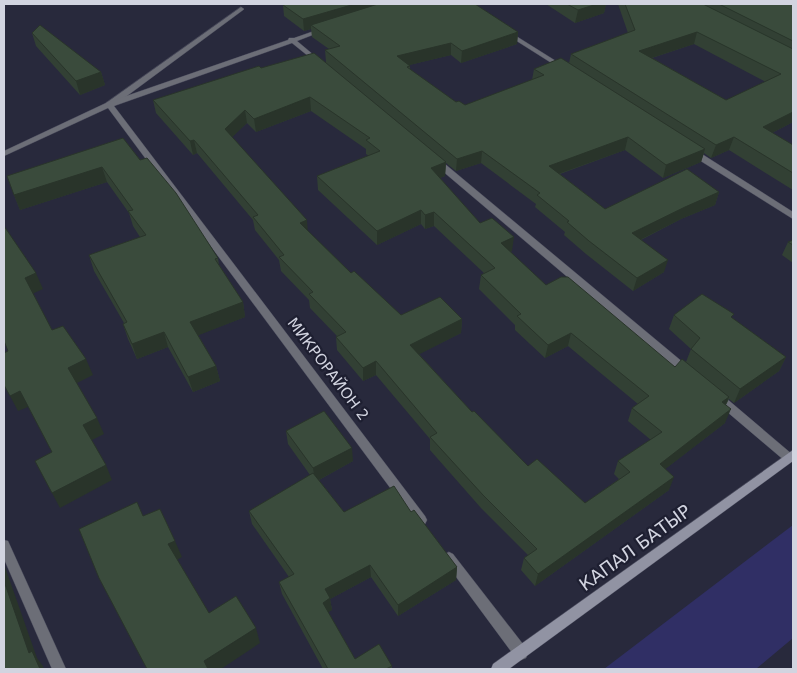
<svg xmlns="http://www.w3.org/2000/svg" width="797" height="673" viewBox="0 0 797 673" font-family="'DejaVu Sans',sans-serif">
<rect width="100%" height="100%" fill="#28293c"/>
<path fill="#302f65" d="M793 525V638L756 669H604Z"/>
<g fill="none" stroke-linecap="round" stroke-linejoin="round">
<defs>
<path id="service" d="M241 7 244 9 243 10 112 107H106V103Z"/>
<path id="minor" d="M323 28 328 29 297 41 322 62V64H318L292 43 114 106 425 516 427 520 425 524 421 525 417 524 108 108 4 156V151L106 103 288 40 289 38H294Z
M506 30 508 31 567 68 561 69 504 33 503 32Z
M688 149H694L793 212V219L688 153Z
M433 159H439L691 369 692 372 691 375H683L433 163Z
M716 392 720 393 793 455V461L789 463 785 461 712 399 711 396 712 393Z
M4 540 8 541 66 669H52L4 559Z
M449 552 453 554 526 648 528 653 526 658 521 660 516 658 445 562 443 558 445 554Z"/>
<path id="secondary" d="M793 450V461L509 669H491L493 664Z"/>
</defs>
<use href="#service" stroke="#434456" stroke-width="1"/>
<use href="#minor" stroke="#434456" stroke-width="1"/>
<use href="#secondary" stroke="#434456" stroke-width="1"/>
<use href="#service" fill="#6c6e77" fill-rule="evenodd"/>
<use href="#minor" fill="#6c6e77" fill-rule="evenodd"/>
<use href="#secondary" fill="#9193a3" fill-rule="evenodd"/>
</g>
<path fill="#324034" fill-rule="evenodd" d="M546 4H606L604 13 575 23Z
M618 4H793V122L772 133 793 145V190L729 150 711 158 704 153 701 162 663 178 625 150 560 174 605 209 719 192 715 205 681 219 641 240 664 272 633 291 586 254 564 235 565 232 535 207 536 204 481 163 456 171 446 163 445 176 440 178 480 223 512 251 510 252 546 285 675 367 686 362 691 349 669 329 674 315 732 318 786 357 779 371 734 403 729 399 726 405 725 423 665 469 669 490 535 586 521 570 524 558 528 555 481 508 430 450V439L376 375 363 381 337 350 336 337 337 336 310 308 309 300 281 271 279 260 255 230 253 220 197 153 193 155 156 113 153 100 261 68 326 62 325 50 329 49 312 37 311 29 304 31 284 16 283 5 518 32 517 44 461 63 451 55 409 65 410 66V70L456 102 465 105 532 80 534 69 569 63 571 54 628 33ZM694 44 766 82 726 100 652 58ZM311 111 366 149V154L369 156 317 176 318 190 377 245 421 224 425 229 434 226 484 273 481 275 479 289 515 325V330L545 358 568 346 638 404 632 408 628 421 651 440 618 461 614 474 619 479 585 503 528 466 472 412 419 354 461 333 462 319 401 315 351 273 308 231 232 137 247 123 256 132Z
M32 33 101 72 105 85 80 95 36 46Z
M123 138 218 258 219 265 243 302 245 317 198 335 216 366 220 381 193 392 168 347 137 359 128 339 123 324 124 323 94 271 89 255 140 237 133 226 129 213 107 182 20 210 14 195Z
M793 240V263L782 255 788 242Z
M286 431 353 461 319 480 344 512H411L457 567 456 580 398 616 371 577 330 599 332 610 328 612 355 659 392 666V669H323L282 594 279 582 289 577 252 524 249 511 310 475 288 444Z"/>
<path fill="#29342a" d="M355 4H393L311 25V29L304 31 303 19Z
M597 4H606L604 13 575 23 578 10Z
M518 32 517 44 461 63 462 51Z
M697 32 694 44 636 63 639 51Z
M451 43V55L397 68V56Z
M101 72 105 85 80 95 76 81Z
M310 97 311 111 256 132 254 119Z
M245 110 247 123 227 142 225 129Z
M793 112V122L758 140 763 127Z
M628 137 625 150 547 178 549 166Z
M734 137 729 150 711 158 716 145Z
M194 140 197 153 193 155 190 141Z
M705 149 701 162 663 178 666 165Z
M482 151 481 163 456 171 457 159Z
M446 162 445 176 430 182 431 168Z
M102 167 107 182 20 210 14 195Z
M719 192 715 205 681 219 628 246 632 233 685 207Z
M421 210V224L377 245V231Z
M434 212V226L425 229V215Z
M307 220 308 234 300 223Z
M514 237 512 251 499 257 501 243Z
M668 260 664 272 633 291 637 278Z
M36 273 43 289 32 294 25 278Z
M243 302 245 317 194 337 190 322Z
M462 319 461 333 410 359V345Z
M164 332 168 347 137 359 132 344Z
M571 333 568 346 545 358 548 345Z
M786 357 779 371 734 403 740 389Z
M86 359 93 375 75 384 68 368Z
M376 361V375L363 381V368Z
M216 366 220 381 193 392 188 377Z
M20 391 28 407 18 411 10 396Z
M729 397 723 411 722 402Z
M731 409 725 423 655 477 660 464Z
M97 418 104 434 90 441 83 425Z
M352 448 353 461 315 482 313 468Z
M106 465 112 480 60 508 52 493Z
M674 477 669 490 535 586 538 574Z
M175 541 182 557 175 561 168 544Z
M4 564 37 658 43 666 44 669H40L29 653 4 581Z
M370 565 371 577 330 599 332 610 324 615 323 603 325 589Z
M457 567 456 580 398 616V605Z
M256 628 260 643 221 669H207L204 661Z"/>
<path fill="#3a4b3c" stroke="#29342a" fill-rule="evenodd" d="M287 4H355L303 19 283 5Z
M378 4H475L518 32 462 51 451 43 397 56 410 66 407 67 456 102 459 101 465 105 544 75 534 69 561 58 705 149 666 165 628 137 549 166 605 209 687 169 719 192 685 207 632 233 668 260 637 278 589 241 567 222 569 221 537 195 540 193 482 151 457 159 325 50 340 46 311 25Z
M567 4H597L578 10Z
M625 4H703L793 49V112L763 127 793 145V173L734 137 716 145 571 54 635 30ZM697 32 781 74 726 100 639 51Z
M719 4H793V41Z
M40 25 101 72 76 81 32 33Z
M314 53 446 162 431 168 480 223 492 218 514 237 501 243 546 285 561 277H568L675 367 682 359 729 397 722 402 731 409 660 464 674 477 538 574 524 558 537 549 483 495 430 437 437 433 376 361 363 368 336 337 346 332 309 294 313 292 279 257 284 255 253 217 258 215 194 140 190 141 153 100 259 66 261 68ZM310 97 370 138 366 140 380 151 317 176 377 231 421 210 425 215 434 212 495 268 481 275 521 314 517 316 548 345 571 333 649 396 632 408 662 432 618 461 630 472 585 503 537 459 528 466 474 411 472 412 410 345 462 319 440 297 401 315 354 271 351 273 300 223 307 220 225 129 245 110 254 119Z
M123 138 140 160 147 158 176 193 218 258 215 259 243 302 190 322 216 366 188 377 164 332 132 344 123 324 127 322 89 255 146 235 128 211 133 210 102 167 14 195 7 176Z
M4 226 36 273 25 278 52 330 63 326 86 359 68 368 97 418 83 425 106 465 52 493 35 461 52 452 20 391 10 396 4 385V353L8 351 4 341Z
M793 240V245L788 242Z
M702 294 734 314 731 317 786 357 740 389 691 349 700 338 674 315Z
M324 411 352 448 313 468 286 431Z
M313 473 344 512 394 486 411 512 414 510 457 567 398 605 370 565 325 589 330 598 323 603 355 659 379 644 392 666 386 669H328L279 582 294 574 249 511Z
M137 502 143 516 160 509 175 541 168 544 209 613 236 596 256 628 204 661 208 669H147L99 578 79 529Z
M4 581 29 653 32 651 40 669H4Z"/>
<g text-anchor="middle" stroke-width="4.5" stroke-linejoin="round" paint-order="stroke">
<g font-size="15" fill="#d2d4e0" stroke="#1e1f31">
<text transform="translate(328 369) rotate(53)" y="5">МИКРОРАЙОН 2</text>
</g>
<g font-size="18" fill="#d2d4e0" stroke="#1e1f31">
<text transform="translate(635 548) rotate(-36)" y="6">КАПАЛ БАТЫР</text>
</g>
</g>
<rect width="797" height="673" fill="none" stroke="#d2d4e0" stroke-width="10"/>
</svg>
